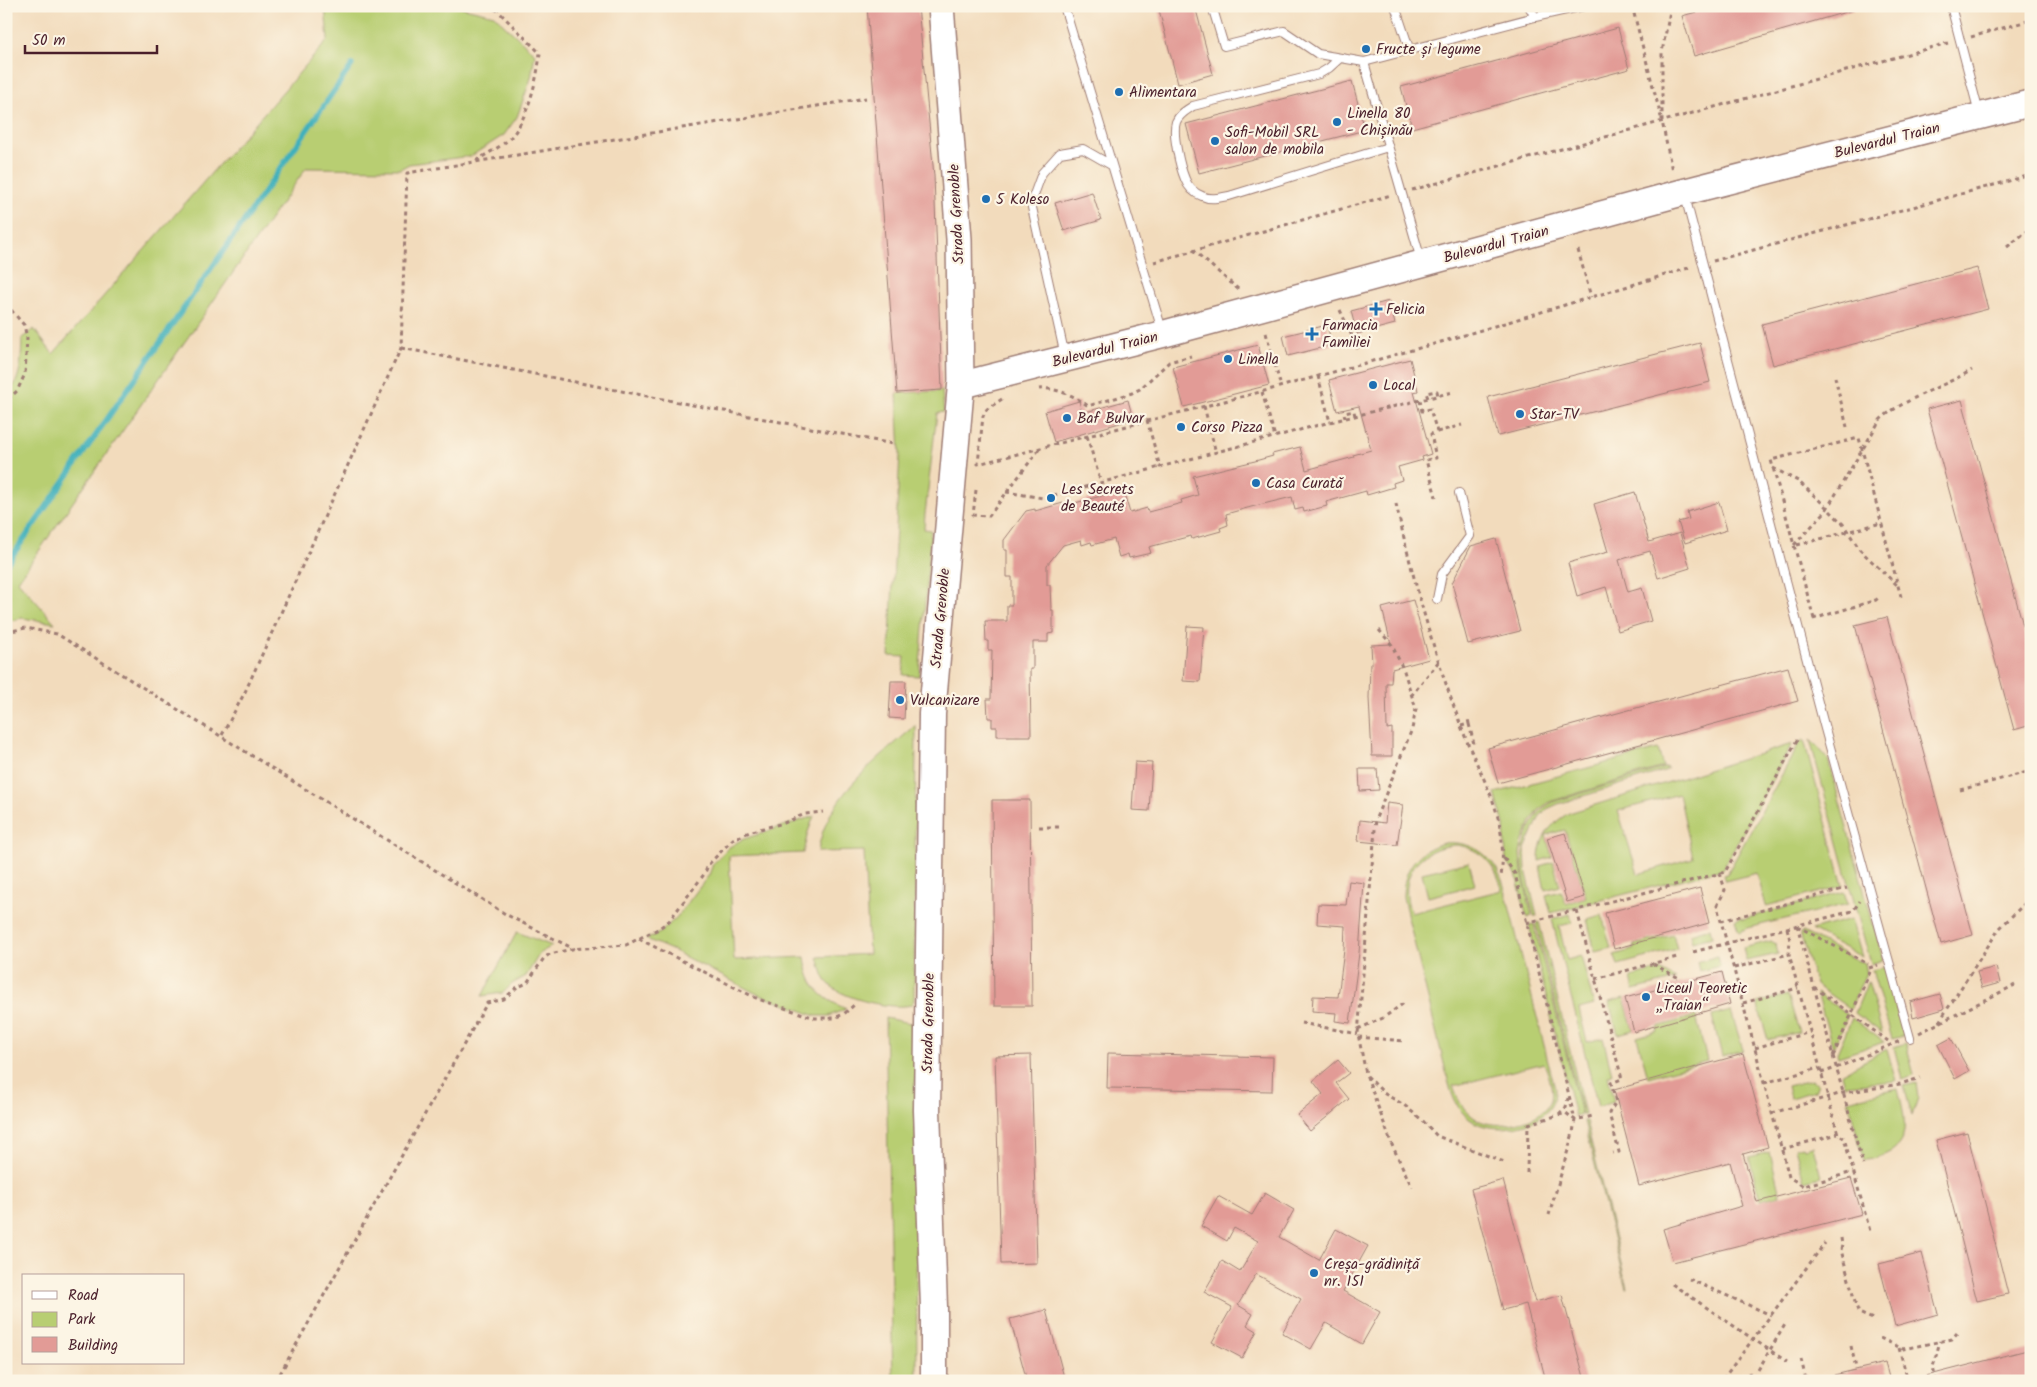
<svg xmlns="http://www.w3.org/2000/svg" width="2037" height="1387" viewBox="0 0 2037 1387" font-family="Kalam,sans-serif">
<rect width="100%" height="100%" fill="#fcf5e5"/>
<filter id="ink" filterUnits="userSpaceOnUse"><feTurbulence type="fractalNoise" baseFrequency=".02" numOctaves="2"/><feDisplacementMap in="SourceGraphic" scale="10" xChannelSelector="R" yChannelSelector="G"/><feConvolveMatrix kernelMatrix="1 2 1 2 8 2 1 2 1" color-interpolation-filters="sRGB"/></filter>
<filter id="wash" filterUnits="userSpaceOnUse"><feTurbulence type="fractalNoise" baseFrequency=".0096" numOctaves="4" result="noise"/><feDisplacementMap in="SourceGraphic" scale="20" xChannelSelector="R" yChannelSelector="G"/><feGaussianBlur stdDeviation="1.12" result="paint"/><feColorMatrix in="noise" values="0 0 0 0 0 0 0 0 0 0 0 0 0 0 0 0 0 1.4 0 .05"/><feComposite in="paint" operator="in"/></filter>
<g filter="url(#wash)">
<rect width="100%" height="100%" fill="#f2dbbc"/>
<path fill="#b8ce72" stroke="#81764e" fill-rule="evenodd" d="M325 6H456L494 15 535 54 531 78 517 117 504 135 471 156 409 164 400 169 306 168 18 581 55 623 22 618 6 622V394C22 383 21 357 22 338L34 329 53 354 328 40Z
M942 391 944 412 937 413 925 514 924 529 931 530 919 676 903 675 905 657 889 656 900 454 897 393Z
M916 725 914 1000 911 1005C892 1010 844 999 830 985 822 978 821 966 818 957L869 954 864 851 818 852C825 797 877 760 916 725Z
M1804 740 1843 886 1766 906 1757 873 1725 881 1723 875 1727 874 1800 742Z
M1810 740 1817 746 1828 759 1883 960 1871 964Z
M1792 744 1723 869 1551 913 1546 895 1561 891 1566 904 1586 897 1565 830 1546 835 1552 857 1539 861C1539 838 1549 825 1569 813ZM1679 794 1693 858 1638 874 1618 811Z
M1658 749 1663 767 1549 802 1540 809 1531 821 1522 843 1520 854 1522 872 1532 916 1527 918 1516 874 1506 861 1504 824 1495 793Z
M1667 767V770L1558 804 1547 809 1540 816 1525 849 1526 870 1537 916H1534C1526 883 1515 862 1530 828 1535 817 1542 807 1553 802Z
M814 816 808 832 803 853 729 856 734 960 805 957C809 987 820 997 846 1009L829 1016H816L755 993 672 950 646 939 660 933 677 917 709 875 713 864 728 848 741 840Z
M1444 843C1474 840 1496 858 1504 886L1555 1089C1557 1125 1500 1136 1474 1122 1460 1114 1453 1100 1449 1084L1403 897C1403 869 1417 850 1444 843ZM1456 845C1481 848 1497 866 1502 890L1411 913C1397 877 1418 847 1456 845ZM1544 1063C1548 1073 1554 1089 1551 1100 1543 1123 1496 1130 1478 1120 1464 1112 1458 1101 1453 1086Z
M1469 862 1475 885 1428 897 1422 873Z
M1553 862 1560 886 1545 890 1540 866Z
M1844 892 1848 904 1747 928 1739 932 1735 920 1742 917 1743 919Z
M1570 914 1572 923 1559 926 1567 960 1581 956 1594 1005 1579 1009 1587 1042 1603 1038 1612 1074 1608 1076 1614 1102 1598 1107 1552 919Z
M1602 915 1611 948 1595 952 1587 919Z
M1851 919 1862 957 1811 930Z
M1539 922 1585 1114H1582L1536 923Z
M1534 924 1581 1114 1575 1116 1529 925Z
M1710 928 1712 937 1692 942 1690 934Z
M517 932 552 946 540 953 526 976 512 984 503 993 482 996Z
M1803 932 1864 964 1866 973 1850 1009 1816 985 1800 933Z
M1673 935 1677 949 1618 965 1614 955 1635 949 1634 945Z
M1771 941 1776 944 1778 954 1746 961 1743 948Z
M1718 956 1720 966 1699 971 1697 962Z
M1885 967 1904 1036 1892 1039 1872 970Z
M1659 970 1676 979 1634 990 1631 977Z
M1868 981 1882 1033 1855 1013Z
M1817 993 1848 1015 1833 1048Z
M1788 995 1799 1032 1768 1040 1757 1003Z
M1624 998 1633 1030 1618 1034 1609 1002Z
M1731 1011 1743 1050 1722 1056 1712 1016Z
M1696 1016 1707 1061 1648 1077 1637 1037 1658 1031 1657 1027Z
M885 1018 915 1024 917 1381H893Z
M1852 1018 1884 1042 1838 1057 1837 1053Z
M1906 1043 1914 1075 1902 1079 1894 1047Z
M1887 1049 1896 1081 1844 1085 1841 1074Z
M1812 1080 1818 1084 1815 1091 1790 1098 1787 1086Z
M1916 1083 1918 1098 1912 1116 1904 1086Z
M1898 1088C1903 1111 1914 1142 1886 1154 1879 1157 1873 1160 1864 1160L1848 1100Z
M1584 1121H1586L1627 1288H1626Z
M1803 1146 1804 1148 1813 1146 1821 1177 1804 1181 1795 1148Z
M1770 1152 1780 1195 1760 1200 1749 1157Z"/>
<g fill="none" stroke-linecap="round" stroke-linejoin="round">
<path stroke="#40b0bb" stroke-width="5.5" d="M6 565 352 65"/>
</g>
<g id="blocks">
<path fill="#e29b96" d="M867 6H918L934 176 942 390 897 393Z
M1158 6H1195L1213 74 1178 84Z
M1718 6H1853V10L1694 56 1682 16Z
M1618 28 1629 69 1412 128 1401 87Z
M1352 81 1365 130 1199 173 1186 124Z
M1092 192 1101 220 1064 231 1055 203Z
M1977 268 1988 309 1773 365 1762 324Z
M1389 301 1395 324 1357 334 1351 311Z
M1327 325 1332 345 1288 356 1283 336Z
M1700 343 1710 382 1498 436 1488 397Z
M1258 345 1269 385 1184 407 1173 367Z
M1410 359 1418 391 1414 392 1431 454 1422 457 1423 460 1398 467 1402 480 1393 483 1394 487 1367 495 1366 491 1326 502 1327 506 1304 512 1303 508 1295 510 1292 497 1251 507 1226 514 1228 525 1220 528 1221 531 1192 539 1191 536 1149 547 1151 553 1129 558 1128 554 1119 557 1114 539 1092 545 1091 542 1082 545 1081 540 1063 545 1047 565V585H1050L1051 610H1053V633L1048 634V642H1033V669H1030L1031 736H997V727H992V718H988L987 699H991L992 650H988V641H986L985 621H1007V605H1012V577H1007V550H1004V540L1026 511 1035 509V511L1063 503 1064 506 1123 490 1130 513 1147 508 1148 512 1182 503 1181 500 1198 495 1193 476 1255 461 1273 456 1272 454 1300 447 1306 470 1354 457 1353 455 1371 450 1359 406 1337 411 1329 380Z
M1128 400 1133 419 1054 442 1045 411 1079 401 1082 413Z
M1962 400 2031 655V725L2014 730 1927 409Z
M1635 492 1649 542 1680 533 1690 568 1658 578 1650 551 1619 560 1628 592 1642 588 1651 621 1618 631 1606 587 1577 596 1568 563 1608 552 1594 504Z
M1719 502 1727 530 1685 543 1678 522 1689 519 1687 512Z
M1496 539 1520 631 1468 644 1452 583 1471 546Z
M1413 600 1429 659 1392 669 1391 683H1386L1387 729 1392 728V756H1372L1369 698 1370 664H1372L1371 645 1391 644 1382 608Z
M1887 617 1973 935 1941 944 1855 625Z
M1187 626 1204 627 1200 682 1183 681Z
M1788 667 1798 701 1498 783 1488 748Z
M891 681H906L904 719 889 718Z
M1135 762 1152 763 1149 811 1132 810Z
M1359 769H1377L1379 790 1360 791Z
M992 800H1030L1032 1006H994Z
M1387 803 1403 805 1397 845 1358 841 1360 820 1385 823Z
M1565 833 1585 897 1567 902 1547 838Z
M1349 881 1364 883 1359 953 1350 1023 1335 1021 1336 1013 1312 1011 1313 996 1338 997 1344 950 1345 926 1317 924 1318 904 1346 905Z
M1700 888 1709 923 1614 949 1605 913Z
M1996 967 2000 983 1982 988 1977 972Z
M1722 972 1730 1004 1634 1032 1625 998Z
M1940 994 1944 1009 1913 1018 1910 1002Z
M1951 1038 1969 1071 1955 1079 1938 1045Z
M1108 1053 1273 1057 1272 1091 1107 1088Z
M1743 1054 1768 1147 1743 1154 1757 1202 1851 1178 1862 1214 1673 1262 1663 1229 1742 1206 1730 1162 1639 1186 1614 1090Z
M1031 1055 1037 1263 1001 1264 995 1056Z
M1338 1060 1349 1073 1336 1083 1349 1099 1310 1131 1297 1115 1323 1094 1313 1081Z
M1967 1132 2008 1294 1977 1301 1936 1140Z
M1503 1180 1535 1302 1562 1295 1585 1381H1546L1526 1304 1503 1310 1471 1189Z
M1265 1193 1294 1210 1279 1237 1319 1260 1336 1229 1368 1246 1343 1291 1380 1312 1362 1344 1326 1323 1311 1349 1282 1333 1301 1299 1256 1274 1238 1305 1253 1314 1247 1325 1257 1331 1242 1358 1212 1342 1232 1307 1204 1292 1222 1261 1240 1272 1258 1241 1234 1228 1227 1241 1201 1226 1218 1196 1252 1215Z
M1922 1253 1938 1314 1895 1326 1879 1264Z
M1046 1310 1065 1381H1027L1010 1319Z
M2031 1349V1381H1927L1926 1376Z
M1885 1363 1890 1381H1834V1375Z"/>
</g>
</g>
<g filter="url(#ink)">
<use href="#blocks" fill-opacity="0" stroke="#9e7d74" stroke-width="1"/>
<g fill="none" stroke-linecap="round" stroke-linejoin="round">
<defs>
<path id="service" d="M1064 6 1162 330
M1212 6 1224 46 1284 31 1318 54 1364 62 1535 17 1584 6
M1395 6 1410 51
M1529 6 1535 17
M1951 6 1979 113
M1340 58 1329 68 1319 74 1193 106C1187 110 1179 114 1176 122 1172 134 1180 167 1185 179 1188 187 1194 193 1202 196 1210 200 1219 198 1229 196L1388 147
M1364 62 1421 260
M1685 196 1824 725 1910 1038
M1065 356 1031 203 1042 173 1060 153 1083 149 1111 165
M1437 599 1442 574 1470 536 1459 493"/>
<path id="primary" d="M941 6 959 239 961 385"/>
<path id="trunk" d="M934 1381V1307L927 1110 932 714 961 385 1163 334 1684 192 2031 103"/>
</defs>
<use href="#service" stroke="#9e7d74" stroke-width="10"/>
<use href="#primary" stroke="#9e7d74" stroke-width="28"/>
<use href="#trunk" stroke="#9e7d74" stroke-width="29"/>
<path stroke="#9e7d74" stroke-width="3" stroke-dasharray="4 4" stroke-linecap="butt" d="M1632 6 1661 117
M1671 6 1662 52V121L1672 171
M1971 37 2031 20
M476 161C486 154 499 148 508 140 527 123 538 77 540 53L497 10 487 6
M1412 190 1948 43
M2007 247 2031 228
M1193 250 1238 289
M1578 250 1591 297
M1713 261 2031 175
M1154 262 1391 195
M6 304 24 325 27 338 25 374 17 391 6 401
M1340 310 1358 349
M1266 333 1281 387
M401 348 893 444
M1318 376 1330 422 1453 392
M1835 377 1847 427
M1039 389C1054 387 1076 396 1088 406L1132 393 1140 389 1169 362 1191 356
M1262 392 1275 437
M1428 398 1426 393 1437 391 1438 396
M1002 399 987 409 983 416 978 464 1272 389 1441 342 1692 267
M1420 400 1422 411 1430 409 1437 432 1431 434 1436 458 1426 460 1436 497
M1204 406 1216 453
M1345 418 1344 413 1354 411 1355 416
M1147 420 1160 467 1330 422
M1437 432 1462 425
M1087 436 1101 483
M1773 468 1798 481 1819 500 1843 524 1860 550 1898 586
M976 490 973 515 989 516 1040 448
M1006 492 1043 498 1160 467
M1396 504C1413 579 1434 654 1461 726 1482 783 1509 811 1501 877
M1794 545 1825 512 1880 420C1901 400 1945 386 1972 370
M1797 545 1881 523
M1813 619 1876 600 1880 596
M1814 619 1771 460 1859 438 1901 597
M1379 630 1392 645 1404 671 1416 709 1412 729 1376 818 1358 1034 1366 1074 1392 1145 1412 1187
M6 632 26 628 57 634 507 915 574 949
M1411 696 1439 661
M1469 724 1474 744
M1461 726 1469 724 1468 719
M222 735 245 692 401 348 407 173 866 98
M1960 790 2031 771
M1039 827H1063
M1504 858 1515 874 1575 1120 1573 1133 1549 1215
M2025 869 2031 890
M1720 873 1725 890 1717 906 1789 1177 1803 1186 1853 1172
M1577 911 1622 1079 1611 1083 1616 1102 1609 1113 1619 1152 1613 1153
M1721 921 1847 888
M1526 923 1725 872 1797 740
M1797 925 1863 1165
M1797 926 1868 964
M1787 928 1790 940 1789 954 1838 1134 1844 1138 1870 1231
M639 939 758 999 815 1018H834L844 1014 854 1005
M1693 952 1853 911 1860 901
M1653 964 1679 978
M1734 968 1789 954
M1869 968 1878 965
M1595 979 1677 957
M1814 987 1888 1041
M1743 1003 1798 988
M1939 1022 1999 929 2031 897
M1301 1023 1358 1034
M1358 1029 1383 1018 1404 1003
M1919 1033 2015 985
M1358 1037 1404 1041
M1755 1048 1810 1032
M1833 1056 1870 972
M1821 1073 1836 1068 1900 1041
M1367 1076 1385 1094 1404 1105 1423 1121 1437 1136 1504 1162
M1764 1083 1819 1068
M1772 1113 1843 1093 1900 1084 1920 1078
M1559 1114 1566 1107 1568 1098
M1528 1124 1566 1113 1575 1120 1593 1116
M1782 1149 1838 1134
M1527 1173 1528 1124
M1841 1238 1842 1245 1841 1250 1856 1306 1859 1313 1875 1320
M1689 1279 1771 1315
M1672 1284 1787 1362
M1880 1338 1903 1349 1952 1339 1957 1333
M1851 1346 1856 1368
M1899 1348 1908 1381
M1801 1359 1806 1380
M1758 1370 1786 1323
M1749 1372 1751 1381
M1723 1379 1825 1243
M276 1381 487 1003 504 999 516 988 527 983 544 958 550 954 572 949 626 945 658 929 669 921 705 873 708 865 733 839 752 831 784 823 805 814 823 812
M1936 1381 1933 1367 1940 1341"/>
<use href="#service" stroke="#fff" stroke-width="8"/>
<use href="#primary" stroke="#fff" stroke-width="25"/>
<use href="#trunk" stroke="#fff" stroke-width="26"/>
</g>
</g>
<g fill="#1f6fb2" stroke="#fcf5e5" stroke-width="2">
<circle cx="1366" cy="49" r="5"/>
<circle cx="1119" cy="92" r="5"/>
<circle cx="1337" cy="122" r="5"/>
<circle cx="1215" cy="141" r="5"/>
<circle cx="986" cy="199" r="5"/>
<path d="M1373.5 301.5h5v5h5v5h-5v5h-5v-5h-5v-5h5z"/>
<path d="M1309.5 326.5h5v5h5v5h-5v5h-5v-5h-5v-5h5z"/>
<circle cx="1228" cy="359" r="5"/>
<circle cx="1373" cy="385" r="5"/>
<circle cx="1520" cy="414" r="5"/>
<circle cx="1067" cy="418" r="5"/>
<circle cx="1181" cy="427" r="5"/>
<circle cx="1256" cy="483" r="5"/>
<circle cx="1051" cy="498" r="5"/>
<circle cx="900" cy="700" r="5"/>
<circle cx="1646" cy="997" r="5"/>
<circle cx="1314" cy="1273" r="5"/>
</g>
<g text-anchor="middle" stroke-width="4.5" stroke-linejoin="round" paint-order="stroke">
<g font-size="15" fill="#4a1f2b" stroke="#fcf5e5" text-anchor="start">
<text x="1376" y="54">Fructe și legume</text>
<text x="1129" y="97">Alimentara</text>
<text x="1347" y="118">Linella 80<tspan x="1347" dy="17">- Chișinău</tspan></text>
<text x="1225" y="137">Sofi-Mobil SRL<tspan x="1225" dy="17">salon de mobila</tspan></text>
<text x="996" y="204">5 Koleso</text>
<text x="1386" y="314">Felicia</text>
<text x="1322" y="330">Farmacia<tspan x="1322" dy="17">Familiei</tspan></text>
<text x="1238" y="364">Linella</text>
<text x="1383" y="390">Local</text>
<text x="1530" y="419">Star-TV</text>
<text x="1077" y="423">Baf Bulvar</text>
<text x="1191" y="432">Corso Pizza</text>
<text x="1266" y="488">Casa Curată</text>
<text x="1061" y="494">Les Secrets<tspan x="1061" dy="17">de Beauté</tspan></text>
<text x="910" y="705">Vulcanizare</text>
<text x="1656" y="993">Liceul Teoretic<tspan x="1656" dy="17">„Traian“</tspan></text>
<text x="1324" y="1269">Creșa-grădiniță<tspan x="1324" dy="17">nr. 151</tspan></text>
</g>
<g font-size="15" fill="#4a1f2b" stroke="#fcf5e5">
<text transform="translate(1887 140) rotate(-14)" y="5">Bulevardul Traian</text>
<text transform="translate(956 214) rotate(-93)" y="5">Strada Grenoble</text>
<text transform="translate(1496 244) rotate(-15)" y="5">Bulevardul Traian</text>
<text transform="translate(1105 349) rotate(-14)" y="5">Bulevardul Traian</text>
<text transform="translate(940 618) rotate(-85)" y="5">Strada Grenoble</text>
<text transform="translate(928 1023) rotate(-89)" y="5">Strada Grenoble</text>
</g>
</g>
<rect width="2037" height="1387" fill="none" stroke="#fcf5e5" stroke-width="25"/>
<rect x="22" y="1274" width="162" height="90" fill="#fcf5e5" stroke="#b59f9b"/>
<rect x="32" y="1291" width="25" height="8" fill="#ffffff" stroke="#b59f9b"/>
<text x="68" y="1300" font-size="15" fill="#4a1f2b">Road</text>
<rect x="32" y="1312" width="25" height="15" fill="#b8ce72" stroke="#b59f9b"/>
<text x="68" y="1324" font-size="15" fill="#4a1f2b">Park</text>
<rect x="32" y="1337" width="25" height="15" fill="#e29b96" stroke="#b59f9b"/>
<text x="68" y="1350" font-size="15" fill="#4a1f2b">Building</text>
<path d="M25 45v8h132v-8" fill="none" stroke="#4a1f2b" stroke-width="2.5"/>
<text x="32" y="45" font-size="15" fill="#4a1f2b" stroke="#fcf5e5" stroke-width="4" paint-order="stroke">50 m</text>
</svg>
